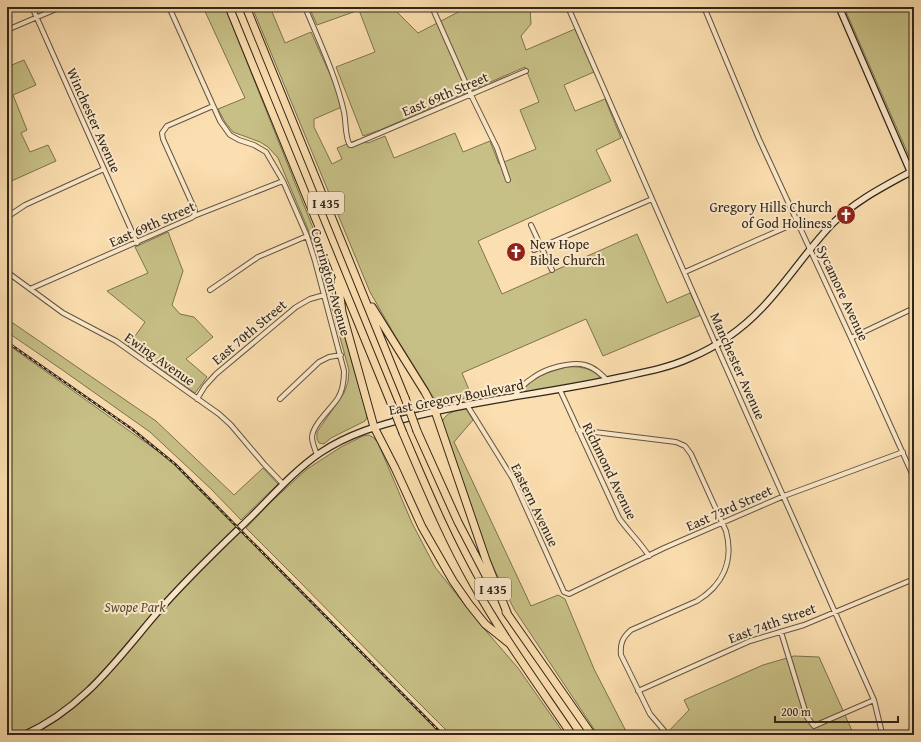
<svg xmlns="http://www.w3.org/2000/svg" width="921" height="742" viewBox="0 0 921 742" font-family="'Gentium Book Plus',serif">
<rect width="100%" height="100%" fill="#fcdfb0"/>
<filter id="stains"><feTurbulence type="fractalNoise" baseFrequency=".005" numOctaves="4"/><feColorMatrix values="0 0 0 0 .2 0 0 0 0 .09 0 0 0 0 .02 0 0 0 .5 -.17"/></filter>
<radialGradient id="worn" r=".72"><stop offset=".6" stop-color="#630" stop-opacity="0"/><stop offset="1" stop-color="#630" stop-opacity=".3"/></radialGradient>
<path fill="#c7c086" stroke="#7b7350" d="M203 7H225L315 233 365 408 367 417 365 421 331 438 324 444 319 443 317 439V432L344 393 348 382 349 370 317 254 307 227 278 158 268 147 260 142 233 132 225 122 218 109 245 98Z
M252 7H270L285 43 311 32 344 106 314 119V127L332 164 342 159 337 148 357 140 368 143 385 136 394 158 455 133 463 152 490 141 499 164 536 149 520 110 539 102 525 67 380 130 363 136 336 67 375 52 359 10 317 25 309 7H392L418 33 464 9V7H530L531 24 521 36 526 50 575 29 594 72 564 85 575 111 605 99 621 138 596 150 611 181 478 241 502 294 637 234 667 303 690 293 701 315 603 356 586 319 462 373 472 397 441 403 435 400 394 334 370 292Z
M844 7H914V162L912 163Z
M24 60 36 85 13 95 27 130 21 133 30 152 48 145 56 161 7 183V67Z
M168 232 183 271 172 305 180 314 194 317 213 337 186 359 207 377 195 393 128 346 145 322 107 291 148 273 135 247Z
M7 319 156 421 234 495 263 468 278 484 241 520 210 488 150 432 61 369 7 332Z
M7 344 169 459 443 735H7Z
M567 367C580 366 591 368 601 378L599 380 522 394 520 392C535 376 545 373 567 367Z
M466 409 473 420 454 442 531 606 558 595 565 599 594 669 628 735H598L514 609 485 551 442 422C447 411 456 411 466 409Z
M369 435 374 438 378 443 412 523 435 567 480 624 518 668 565 735H451C382 667 315 596 246 528L271 502 307 469 341 447 363 436Z
M794 656 819 657 854 735H665L689 710 684 700 763 665Z"/>
<g fill="none" stroke-linecap="round" stroke-linejoin="round">
<defs>
<path id="street" d="M32 7 137 243
M169 7 220 121 230 135 239 140 254 145 266 152 283 181 307 236 315 261 344 371C344 381 343 390 338 398 331 409 313 424 312 437 312 443 315 449 317 455
M305 7C319 41 336 76 344 112 346 121 345 139 350 145H352L526 71
M432 7 471 95 497 148 508 180
M568 7 716 345 874 700 881 729 883 735
M704 7 759 139 851 338 914 478
M7 30 61 7
M194 216 195 210 163 139 162 133 167 126 213 106
M7 217 25 205 104 169
M531 225 552 270
M534 250 652 199
M7 272 63 313 116 341 219 414 231 425 264 464 283 484
M685 272 798 222
M30 289 191 218 194 216 283 181
M210 290 258 257 307 236
M851 338 914 308
M560 390 619 518C628 531 640 542 649 556
M514 397C519 389 526 382 534 377 545 369 571 361 585 365 594 367 601 374 608 381
M197 399 205 386 216 374 296 307 310 299 324 295
M280 399 319 362 329 357 341 355
M467 405 513 479 564 592 569 594 664 548 784 496 903 452
M578 430 676 442 685 446 691 454 726 531C734 561 723 585 697 601L631 630C622 638 620 644 621 655L650 714 667 734
M781 632 807 717 814 726 874 700
M638 691 750 641 804 625 914 579"/>
<path id="secondary" d="M839 7 914 180
M24 735C83 708 115 662 156 614 186 579 219 548 252 516 274 494 295 470 320 453 348 434 379 425 412 417 481 399 552 393 622 377 645 372 668 368 690 358 716 347 742 329 762 308 787 282 807 250 832 224 856 200 885 186 914 170"/>
<path id="highway" d="M229 7 391 403
M246 7 405 398
M338 281 342 312 374 427 395 468 422 527 453 581 469 604 485 624 510 644
M372 307 425 392 435 411 486 560 508 615
M417 431 458 522 495 593
M403 433C425 484 446 536 474 585 503 637 539 686 572 735
M506 612 592 735"/>
</defs>
<use href="#street" stroke="#625440" stroke-width="6"/>
<use href="#secondary" stroke="#2f261a" stroke-width="8"/>
<use href="#highway" stroke="#2f261a" stroke-width="9"/>
<use href="#street" stroke="#fdeacc" stroke-width="4"/>
<use href="#secondary" stroke="#fdeacc" stroke-width="5.5"/>
<use href="#highway" stroke="#fcdfb0" stroke-width="7"/>
<defs>
<path id="rail" d="M7 342 132 429 175 464 443 735"/>
</defs>
<use href="#rail" stroke="#2f261a" stroke-width="2.5"/>
<use href="#rail" stroke="#fdeacc" stroke-width="1" stroke-dasharray="3" stroke-linecap="butt"/>
<defs>
<path id="highway-bridge" d="M405 398 417 431
M391 403 403 433"/>
</defs>
<use href="#highway-bridge" stroke="#2f261a" stroke-width="9" stroke-linecap="butt"/>
<use href="#highway-bridge" stroke="#fcdfb0" stroke-width="7"/>
</g>
<defs>
<symbol id="church-disc" viewBox="-11 -11 22 22"><circle r="9.5" fill="#8f2418" stroke="#fdeacc"/><path d="M-1.2-6h2.4v3.5h3.3v2.4h-3.3V6h-2.4V-.1h-3.3v-2.4h3.3Z" fill="#fff"/></symbol>
</defs>
<g fill-rule="evenodd">
<use href="#church-disc" x="835" y="204" width="22" height="22"/>
<use href="#church-disc" x="505" y="241" width="22" height="22"/>
</g>
<g text-anchor="middle" stroke-width="4" stroke-linejoin="round" paint-order="stroke">
<g fill="#fdeacc" stroke="#6d614f" stroke-width="1">
<rect x="308" y="192" width="36" height="22" rx="3"/>
<rect x="475" y="578" width="36" height="22" rx="3"/>
</g>
<g font-size="13" font-weight="bold" fill="#2f261a">
<text x="326" y="208">I 435</text>
<text x="493" y="594">I 435</text>
</g>
<g font-size="14" fill="#2f261a" stroke="#fdeacc">
<text transform="translate(445 94) rotate(-23)" y="5">East 69th Street</text>
<text transform="translate(94 120) rotate(66)" y="5">Winchester Avenue</text>
<text transform="translate(152 224) rotate(-24)" y="5">East 69th Street</text>
<text transform="translate(331 282) rotate(74)" y="5">Corrington Avenue</text>
<text transform="translate(843 293) rotate(65)" y="5">Sycamore Avenue</text>
<text transform="translate(249 332) rotate(-40)" y="5">East 70th Street</text>
<text transform="translate(160 359) rotate(35)" y="5">Ewing Avenue</text>
<text transform="translate(738 366) rotate(66)" y="5">Manchester Avenue</text>
<text transform="translate(456 397) rotate(-11)" y="5">East Gregory Boulevard</text>
<text transform="translate(610 471) rotate(64)" y="5">Richmond Avenue</text>
<text transform="translate(535 505) rotate(64)" y="5">Eastern Avenue</text>
<text transform="translate(729 508) rotate(-24)" y="5">East 73rd Street</text>
<text transform="translate(772 623) rotate(-20)" y="5">East 74th Street</text>
</g>
<g font-size="14" fill="#2f261a" stroke="#fdeacc" text-anchor="end">
<text x="832" y="212">Gregory Hills Church<tspan x="832" dy="16">of God Holiness</tspan></text>
<text x="530" y="249" text-anchor="start">New Hope<tspan x="530" dy="16">Bible Church</tspan></text>
</g>
<g font-size="14" font-style="italic" fill="#554c35" stroke="#fdeacc">
<text x="135" y="612">Swope Park</text>
</g>
</g>
<rect width="921" height="742" fill="none" stroke="#fcdfb0" stroke-width="24"/>
<rect x="8" y="8" width="905" height="726" fill="none" stroke="#2f261a" stroke-width="2"/>
<rect x="12" y="12" width="897" height="718" fill="none" stroke="#2f261a"/>
<path d="M775 716v6h123v-6" fill="none" stroke="#2f261a" stroke-width="2"/>
<text x="781" y="716" font-size="12" fill="#2f261a" stroke="#fdeacc" stroke-width="3" paint-order="stroke">200 m</text>
<rect width="100%" height="100%" filter="url(#stains)"/>
<rect width="100%" height="100%" fill="url(#worn)"/>
</svg>
